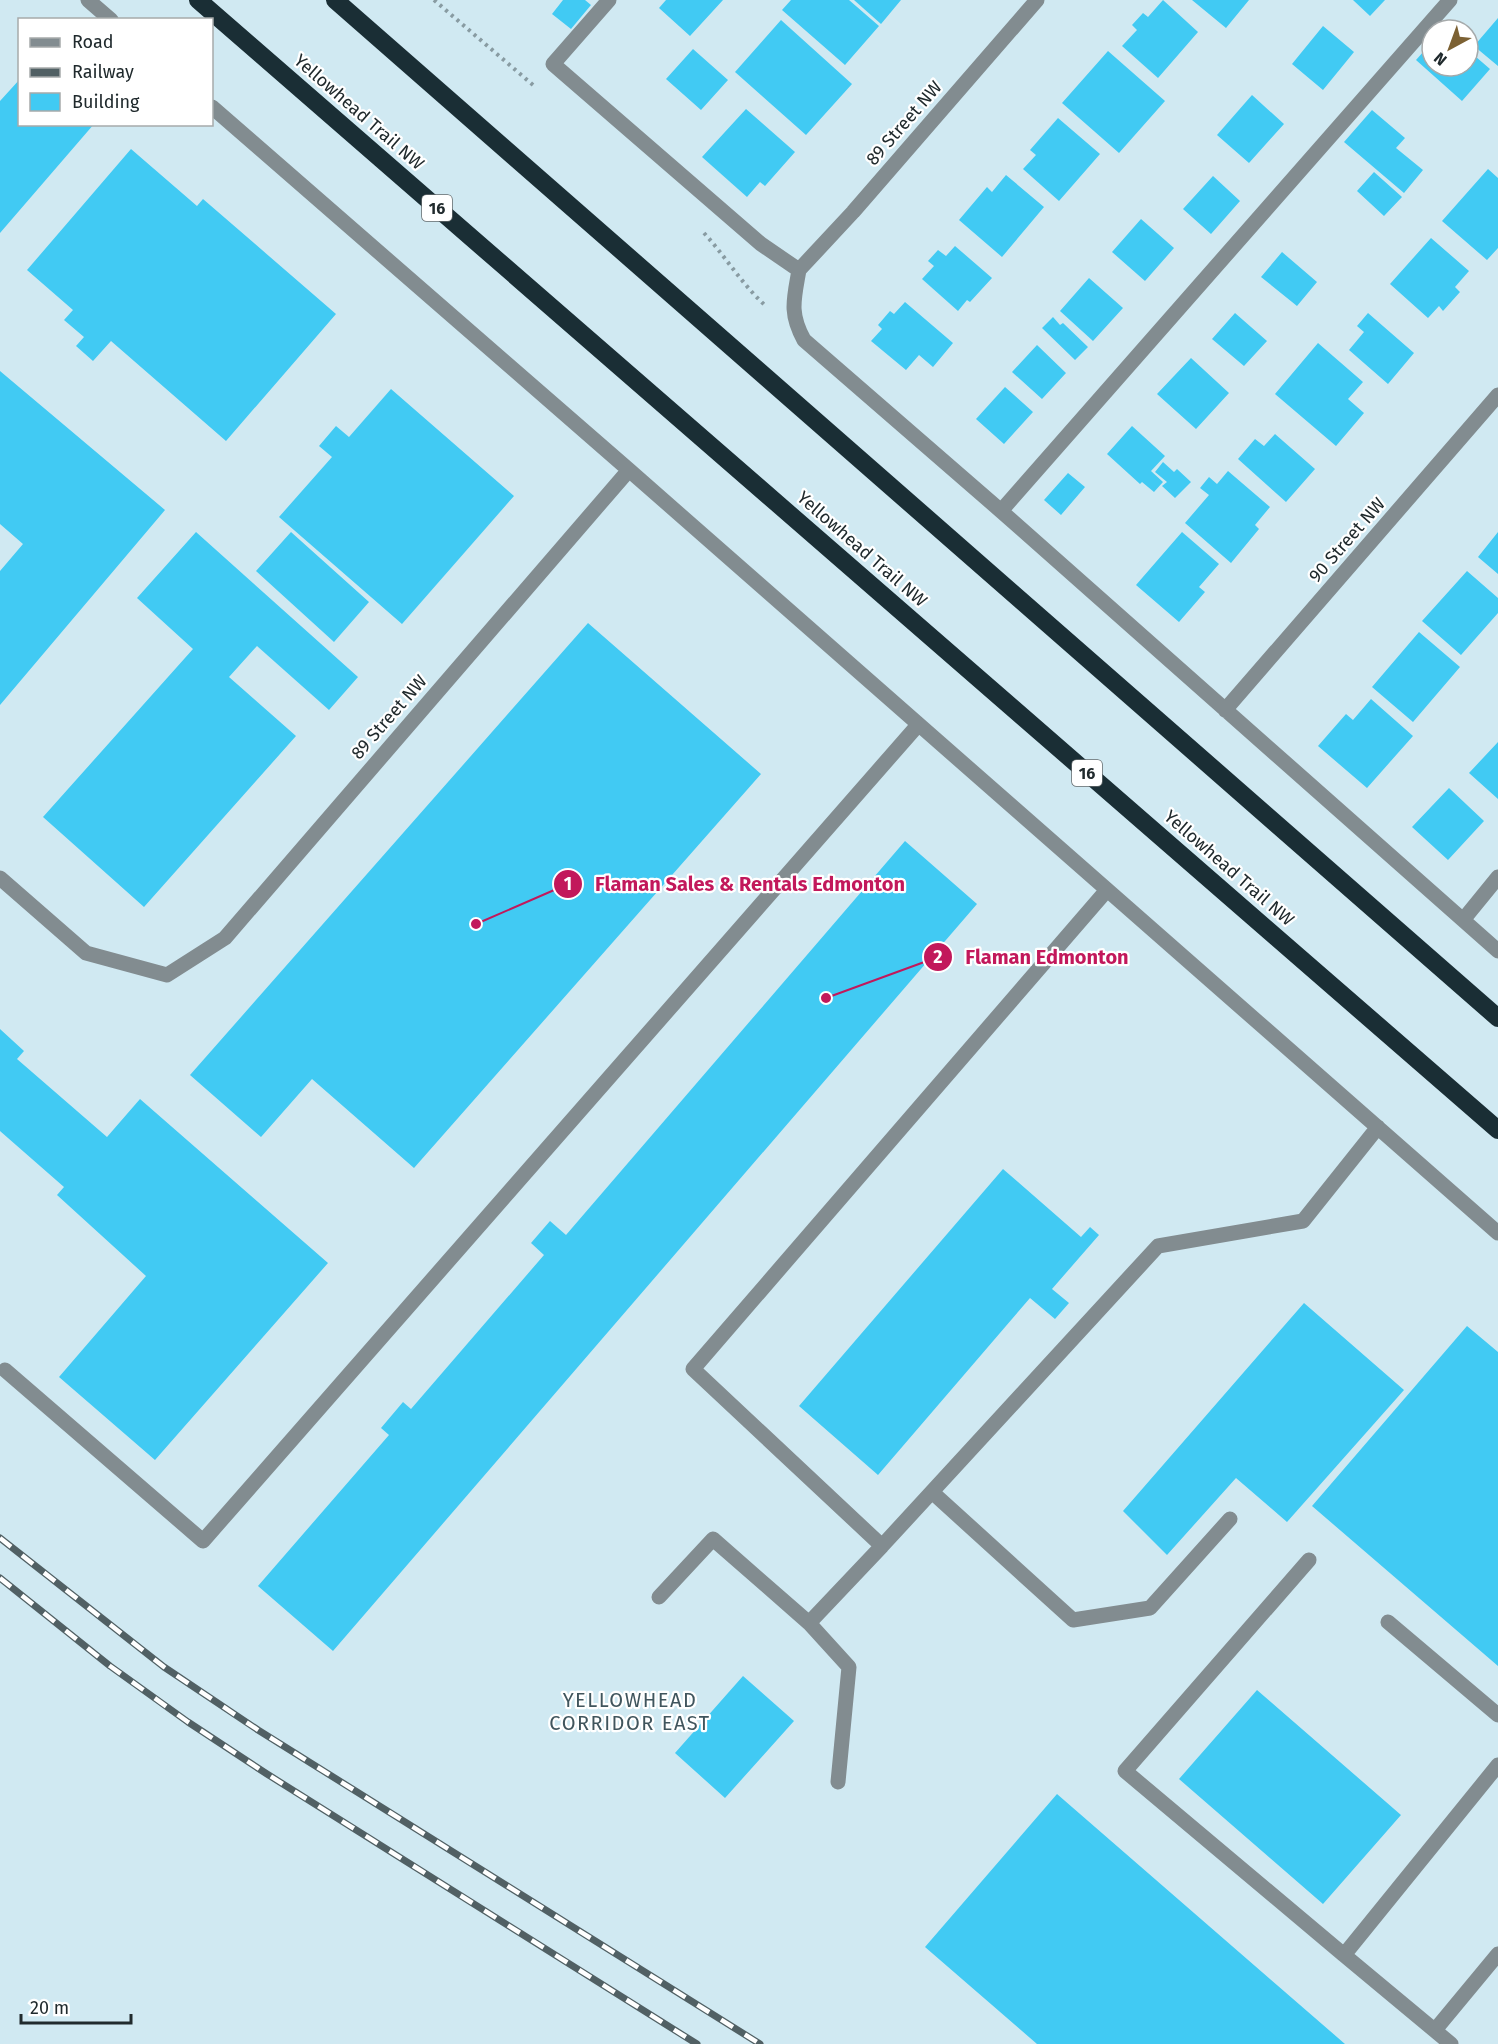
<svg xmlns="http://www.w3.org/2000/svg" width="1498" height="2044" viewBox="0 0 1498 2044" font-family="'Fira Sans',sans-serif">
<rect width="100%" height="100%" fill="#d0e9f2"/>
<path fill="#41caf3" d="M563 0H585L591 5 571 29 552 14Z
M666 0H723L690 36 659 8Z
M791 0H849L879 26 845 65 782 10Z
M854 0H901L881 24Z
M1163 0 1198 32 1158 78 1122 46 1137 30 1132 25 1143 13 1148 17Z
M1192 0H1249L1226 28Z
M1353 0H1385L1370 16Z
M1498 18V66L1474 46Z
M781 20 852 84 806 135 735 72Z
M1323 26 1354 52 1323 90 1292 64Z
M1432 42V66H1468V50L1490 69 1462 101 1416 60Z
M693 49 728 80 701 110 666 79Z
M1108 51 1165 101 1119 153 1062 103Z
M20 79V124H94L0 233V101Z
M1252 95 1284 124 1249 163 1217 135Z
M746 109 795 152 765 186 760 182 747 197 702 157Z
M1372 110 1405 138 1396 148 1423 170 1404 193 1344 142Z
M1058 118 1100 154 1059 201 1023 169 1036 155 1030 150Z
M131 149 197 206 203 199 336 314 226 441 111 341 93 361 76 346 84 337 64 320 73 310 27 270Z
M1488 169 1498 178V248L1487 260 1442 221Z
M1374 172 1402 197 1384 216 1357 191Z
M1006 175 1044 207 1002 257 959 220 987 187 992 192Z
M1213 176 1240 201 1211 234 1183 209Z
M1141 219 1174 248 1145 281 1112 252Z
M1431 238 1469 271 1455 287 1460 292 1443 311 1439 306 1428 318 1390 284Z
M955 246 992 278 970 302 967 300 958 311 922 279 934 266 928 261 938 250 946 256Z
M1282 252 1317 282 1297 306 1261 277Z
M1089 278 1123 308 1093 341 1060 311Z
M905 302 953 343 933 367 919 355 906 370 871 341 882 329 878 325 890 311 894 314Z
M1235 313 1267 341 1244 366 1212 339Z
M1368 313 1414 353 1388 384 1349 350 1364 332 1357 326Z
M1053 317 1060 325 1063 323 1088 347 1075 360 1042 328Z
M1318 343 1363 382 1348 399 1364 413 1336 446 1275 394Z
M1037 345 1066 373 1042 399 1012 372Z
M1191 358 1229 393 1196 429 1157 394Z
M0 371 165 510 0 705V571L23 544 0 524Z
M1005 387 1033 412 1004 444 976 419Z
M391 389 514 496 402 624 279 517 332 457 319 446 336 426 349 437Z
M1132 426 1165 456 1151 471 1163 482 1154 492 1142 482 1140 484 1107 454Z
M1275 434 1315 469 1286 502 1238 459 1255 439 1264 446Z
M1163 462 1174 472 1177 469 1191 482 1175 498 1162 486 1167 482 1155 472Z
M1228 471 1270 507 1255 525 1259 529 1231 563 1185 523 1209 495 1200 488 1209 477 1217 484Z
M1068 473 1085 487 1061 515 1044 500Z
M196 532 358 677 329 710 257 646 229 677 296 736 144 907 43 817 193 649 137 598Z
M291 532 369 602 334 642 256 571Z
M1182 532 1219 564 1199 587 1205 592 1179 622 1136 585Z
M1498 532V574L1478 557Z
M1467 571 1498 598V613L1461 655 1422 621Z
M588 623 761 774 414 1168 312 1079 261 1137 190 1075Z
M1419 632 1460 667 1413 722 1372 687Z
M1371 699 1413 736 1367 788 1318 746 1346 714 1353 720Z
M1498 742V799L1469 773Z
M1449 788 1484 821 1448 860 1412 827Z
M905 841 977 904 333 1651 258 1586 389 1435 381 1428 403 1402 411 1409 544 1255 531 1243 550 1221 566 1235Z
M0 1029 24 1051 17 1059 107 1137 140 1099 328 1263 155 1460 59 1377 146 1276 57 1195 64 1187 0 1131Z
M1003 1169 1081 1237 1090 1227 1099 1235 1052 1289 1069 1303 1055 1319 1030 1298 878 1475 799 1406Z
M1304 1303 1404 1390 1287 1522 1236 1478 1167 1555 1123 1511Z
M1467 1326 1498 1352V1666L1312 1506Z
M743 1676 794 1721 725 1798 675 1753Z
M1257 1690 1401 1815 1323 1904 1179 1779Z
M1057 1794 1345 2044H1037L925 1947Z"/>
<g fill="none" stroke-linecap="round" stroke-linejoin="round">
<path stroke="#889ba2" stroke-width="4" stroke-dasharray="3 4.5" stroke-linecap="butt" d="M434 0 533 85
M704 233C726 257 743 286 767 307"/>
<path stroke="#828c90" stroke-width="15" d="M88 0 111 20
M609 0 553 64 761 244 799 270
M212 107 629 470 1498 1233
M799 270C794 299 789 313 804 340L1001 511 1498 951
M799 270 853 212 1037 0
M1001 511 1450 0
M1225 710 1498 395
M0 878 86 953 167 975 225 938 629 470
M1107 890 693 1369 882 1546 1158 1246 1303 1221 1378 1127
M1463 920 1498 877
M5 1370 203 1541 918 725
M932 1492 1073 1620 1150 1608 1230 1519
M1309 1560 1125 1771 1344 1955 1498 1765
M659 1597 713 1539 809 1623 882 1546
M1388 1622 1498 1715
M809 1623 849 1667 838 1782
M1344 1955 1451 2044
M1435 2030 1498 1954"/>
<path stroke="#1a2e35" stroke-width="18" d="M198 0 1498 1130
M335 0 1498 1018"/>
<defs>
<path id="rail" d="M0 1538 164 1667 258 1730 760 2044
M0 1578 110 1666 188 1722 267 1774 697 2044"/>
</defs>
<use href="#rail" stroke="#516064" stroke-width="7"/>
<use href="#rail" stroke="#fff" stroke-width="4.5" stroke-dasharray="14" stroke-linecap="butt"/>
</g>
<g text-anchor="middle" stroke-width="4.5" stroke-linejoin="round" paint-order="stroke">
<g fill="#fff" stroke="#636a6c" stroke-width="1.5">
<rect x="422" y="195" width="30" height="26" rx="4.5"/>
<rect x="1072" y="760" width="30" height="26" rx="4.5"/>
</g>
<g font-size="16" font-weight="bold" fill="#202a2d">
<text x="437" y="214">16</text>
<text x="1087" y="779">16</text>
</g>
<g font-size="18" fill="#202a2d" stroke="#fff">
<text transform="translate(359 112) rotate(41)" y="6">Yellowhead Trail NW</text>
<text transform="translate(904 123) rotate(-49)" y="6">89 Street NW</text>
<text transform="translate(1347 540) rotate(-49)" y="6">90 Street NW</text>
<text transform="translate(862 549) rotate(41)" y="6">Yellowhead Trail NW</text>
<text transform="translate(389 717) rotate(-49)" y="6">89 Street NW</text>
<text transform="translate(1229 868) rotate(41)" y="6">Yellowhead Trail NW</text>
</g>
<g font-size="20" letter-spacing="1.5" fill="#40555d" stroke="#fff">
<text x="630" y="1707">YELLOWHEAD<tspan x="630" dy="23">CORRIDOR EAST</tspan></text>
</g>
</g>
<path fill="none" stroke="#c2185b" stroke-width="2" d="M476 924L568 884M826 998L938 957"/>
<g fill="#c2185b" stroke="#fff" stroke-width="2">
<circle cx="476" cy="924" r="6"/>
<circle cx="826" cy="998" r="6"/>
<circle cx="568" cy="884" r="15"/>
<circle cx="938" cy="957" r="15"/>
</g>
<g font-size="18" text-anchor="middle" font-weight="bold" fill="#fff">
<text x="568" y="890">1</text>
<text x="938" y="963">2</text>
</g>
<g font-size="20" text-anchor="middle" font-weight="bold" fill="#c2185b" stroke="#fff" stroke-width="4.5" stroke-linejoin="round" paint-order="stroke">
<text x="750" y="891">Flaman Sales &amp; Rentals Edmonton</text>
<text x="1047" y="964">Flaman Edmonton</text>
</g>
<rect x="18" y="18" width="195" height="108" fill="#ffffff" stroke="#a6aaab" stroke-width="1.5"/>
<rect x="30" y="38" width="30" height="9" fill="#828c90" stroke="#a6aaab" stroke-width="1.5"/>
<text x="72" y="48" font-size="18" fill="#202a2d">Road</text>
<rect x="30" y="68" width="30" height="9" fill="#516064" stroke="#a6aaab" stroke-width="1.5"/>
<text x="72" y="78" font-size="18" fill="#202a2d">Railway</text>
<rect x="30" y="93" width="30" height="18" fill="#41caf3" stroke="#a6aaab" stroke-width="1.5"/>
<text x="72" y="108" font-size="18" fill="#202a2d">Building</text>
<g transform="translate(1450 48) rotate(221)"><circle r="28" fill="#ffffff" stroke="#a6aaab" stroke-width="1.5"/>
<path d="M0-4.5L10 22L0 15L-10 22Z" fill="#7c6133"/>
<text y="-9" font-size="16" font-weight="bold" text-anchor="middle" fill="#202a2d">N</text>
</g>
<path d="M21 2014v9h110v-9" fill="none" stroke="#202a2d" stroke-width="3"/>
<text x="30" y="2014" font-size="18" fill="#202a2d" stroke="#ffffff" stroke-width="4.5" paint-order="stroke">20 m</text>
</svg>
